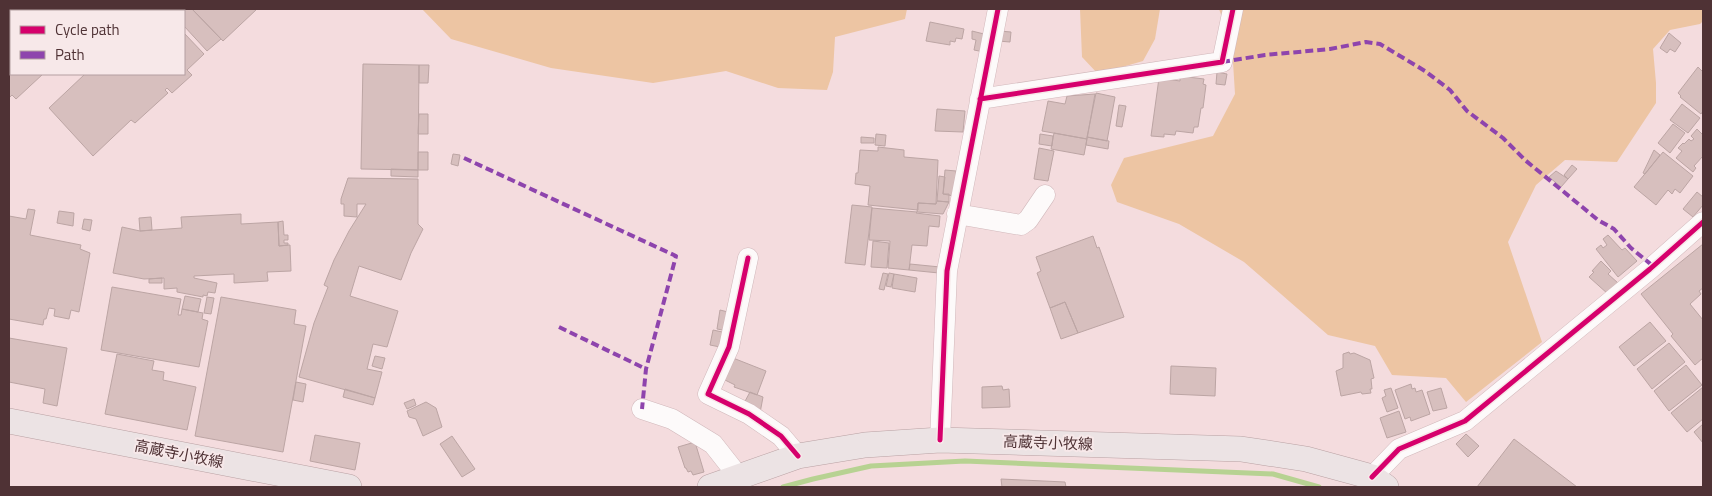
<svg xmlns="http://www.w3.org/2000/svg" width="1712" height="496" viewBox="0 0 1712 496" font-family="'Titillium Web','Noto Sans JP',sans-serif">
<rect width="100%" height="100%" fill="#f4dcde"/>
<path fill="#edc5a3" d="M422 9H907L905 19 835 37 833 72 827 90 778 88 726 71 653 83 551 68 451 39Z
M1080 9H1160L1155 39 1143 61 1098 74 1082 57Z
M1219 9H1703V21L1700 24 1670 30 1653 49 1656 83V103L1617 162 1565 160 1536 185 1508 242 1542 342 1466 402 1446 378 1392 375 1375 346 1328 335 1244 262 1179 224 1117 202 1111 185 1124 158 1213 136 1235 94 1232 46Z"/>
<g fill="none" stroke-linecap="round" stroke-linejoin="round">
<path stroke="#b7d292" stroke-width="5" d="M783 487 813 479 871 466 965 461 1273 474 1319 487"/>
</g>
<path fill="#d7bfbe" stroke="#bca5a4" d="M9 9H125L127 11H11V74H43L16 99 12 95 9 98Z
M167 9H192L221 39 207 51 184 26V11H170Z
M192 9H257L223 41Z
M930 22 964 29 962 39 956 38 955 42 950 41V45L926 41Z
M972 31 988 35 984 52 974 50 976 40 972 39Z
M999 31 1011 32 1010 42 998 41Z
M184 33 204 54 187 70 192 75 172 93 167 88 165 90 168 93 135 123 131 120 93 156 49 108 85 74H184Z
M1669 33 1681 43 1675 52 1670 49 1667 53 1660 48Z
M363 64 419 65 418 170 361 169Z
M419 65H429L428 83H419Z
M1698 67 1703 72V111L1701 114 1680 97 1681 96 1678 93Z
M1217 72 1227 74 1225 85 1216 84Z
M1180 76 1204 79 1203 84 1206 85 1203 108H1201L1198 127H1194L1193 133 1176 131 1175 135 1164 134V137L1151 136 1159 78 1180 81Z
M1096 93 1115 97 1107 141 1087 137Z
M1095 94 1087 139 1042 131 1048 101 1065 104 1067 96Z
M1682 104 1700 118 1688 133 1670 120Z
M1119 105 1126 106 1122 127 1116 126Z
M937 109 965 111 963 132 935 131Z
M419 114H428V134H418Z
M1673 124 1685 133 1670 153 1658 143Z
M1697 129 1703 135V156L1694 166 1696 168 1693 172 1676 158 1682 151 1678 148 1683 143 1684 144 1689 139 1691 141 1694 139 1691 136Z
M1054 133 1087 139 1084 155 1051 149Z
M876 134 886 135 885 146 875 145Z
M1040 134 1053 136 1052 146 1039 144Z
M861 137 874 138V143H861Z
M1087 137 1109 141 1108 149 1086 145Z
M878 147 904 150V157L938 160 936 204 918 203V210L868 205 870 186 855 184 856 173H858L860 150 878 151Z
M1039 148 1054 151 1048 181 1034 179Z
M1654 150 1660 155 1645 174 1643 173Z
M418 152H428V170H418Z
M1663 152 1693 176 1680 193 1675 189 1672 194 1668 190 1656 205 1634 187Z
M453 154 460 155 458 166 451 164Z
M1572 165 1577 169 1568 179 1564 175Z
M391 169 418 170V177L391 176Z
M945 170 956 171 954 196 943 194Z
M1556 171 1568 179 1561 187 1549 177Z
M939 176 945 177 943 194H949V202L937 201Z
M348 178 418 179V224L423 229 411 253 401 280 359 266 350 296 398 311 387 347 373 344 367 369 382 372 375 398 299 377 314 323 328 287 324 285 334 260 349 231 366 204H357V217L344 216V204H341V199Z
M1697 192 1703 197V205L1693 217 1683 209Z
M937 201 949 202 943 214 917 212 918 203 936 204Z
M852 205 872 207 865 265 845 263Z
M872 208 917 212 916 213 940 216 939 227 929 226 927 246 912 245 909 270 888 268 890 241 869 240Z
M28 209 35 210 30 235 81 245 80 249 90 253 79 312 71 310 69 319 54 316 55 309 49 308 46 319H44L43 325 9 319V216L26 219Z
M59 211 74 213 73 226 57 223Z
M241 214V224L278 222 279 246 290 245 291 271 267 272 268 281 234 283V274L194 276V278L217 283 215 293 208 292 207 296 203 295V297L177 292V288L164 289V278L144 279 113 273 122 227 140 231 182 228 181 217Z
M151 217 152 230 140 231 139 218Z
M84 219 92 220 90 231 82 229Z
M283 221 284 235H288V240H284V243H288V245L279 246 278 222Z
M1608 235 1622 250 1625 248 1637 261 1618 277 1596 249 1601 245 1603 248 1607 245 1603 239Z
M1093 236 1097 248 1099 247 1124 317 1078 333 1065 302 1050 308 1037 273 1041 271 1036 257Z
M873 241 889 243 887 268 871 267Z
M1703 244V288L1699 291 1701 294 1690 304 1703 320V358L1695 365 1671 336 1673 334 1641 294Z
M1601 261 1611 271 1608 274 1618 283 1608 294 1589 277 1594 272 1592 271Z
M910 264 940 267 939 273 909 270Z
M883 273 888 274 884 290 879 289Z
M889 273 894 274 891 287 886 286Z
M894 274 917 278 915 292 892 288Z
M162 278V283H149V279Z
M112 287 181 299 178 315H181L182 309 203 313 202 319 208 321 199 367 101 350Z
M185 296 201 299 198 312 182 309Z
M207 297 214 298 211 314 204 313Z
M221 297 296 310 294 324 306 326 283 452 195 436Z
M1065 302 1078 333 1061 339 1050 308Z
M720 310 732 313 728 331 717 329Z
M1650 322 1666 341 1634 366 1619 347Z
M713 330 727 333 725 348 710 345Z
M9 338 67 348 57 406 43 403 45 389 9 382Z
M1669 343 1685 362 1652 389 1637 369Z
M1349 352 1350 354 1354 353 1370 360 1374 378 1371 379 1372 389H1370L1371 393 1362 394 1361 392 1341 396 1336 371 1343 368V354Z
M117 354 154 361 152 370 164 372 163 380 196 387 187 430 105 414Z
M375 356 385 358 382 369 372 366Z
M733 358 766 371 757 395 734 387 735 385 723 379Z
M1686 365 1702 385 1669 411 1654 391Z
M1171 366 1216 368 1215 396 1170 394Z
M296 382 306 384 303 402 293 400Z
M1411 384 1412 389 1415 388 1416 392 1422 390 1430 414 1411 421 1410 417 1405 419 1395 390Z
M1002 386 1003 390 1009 389 1010 407 982 408V387Z
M1703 387V419L1687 432 1671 413Z
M1391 388 1398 408 1387 412 1382 398 1386 396 1384 390Z
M1441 388 1447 408 1433 411 1427 392Z
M345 389 375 398 373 405 343 397Z
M750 392 763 397 760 413 743 405Z
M414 399 416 405 407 409 404 403Z
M426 402 436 408 442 427 423 436 416 419 409 417 407 411Z
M1399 411 1406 432 1387 438 1380 418Z
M1703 424V443L1694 432Z
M1466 434 1479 446 1468 457 1456 444Z
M315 435 360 443 355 470 310 461Z
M452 436 475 469 462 477 440 444Z
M1514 439 1577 487H1477Z
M695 442 704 472 693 475 691 471 688 472 686 468H685L678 447Z
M1001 479 1065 482 1066 487H1002Z"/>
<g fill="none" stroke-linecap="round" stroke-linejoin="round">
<defs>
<path id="minor" d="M980 99 1222 62 1233 9
M957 214 1021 225 1028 220 1045 195
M748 258 729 347 708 394 749 414 781 436 798 456
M642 409 672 419 713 444 739 477
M940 440 947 271 998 9
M1372 477 1399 449 1465 421 1650 269 1703 222"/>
<path id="major" d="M9 421 349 487
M710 487 798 456 865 445 940 440 1241 449 1306 459 1372 477 1386 487"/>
</defs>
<use href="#minor" stroke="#d1b8bb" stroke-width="21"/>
<use href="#major" stroke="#b9a1a3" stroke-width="26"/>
<use href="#minor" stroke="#fdfafa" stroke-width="20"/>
<use href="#major" stroke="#ece3e4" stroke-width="25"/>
<path stroke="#8e44ad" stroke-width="4" stroke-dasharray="8 4" stroke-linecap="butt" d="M1222 62 1265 55 1330 49 1366 42 1380 44 1425 71 1450 90 1467 111 1503 138 1525 160 1598 220 1614 229 1631 248 1653 266
M464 158 676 256 646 369 642 409
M559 327 646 369"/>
<defs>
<path id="cycleway" d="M980 99 1222 62 1233 9
M748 258 729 347 708 394 749 414 781 436 798 456
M940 440 947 271 998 9
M1372 477 1399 449 1465 421 1650 269 1703 222"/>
</defs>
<use href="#cycleway" stroke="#f7e8e9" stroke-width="8"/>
<use href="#cycleway" stroke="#d6006c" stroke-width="5"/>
</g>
<g text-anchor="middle" stroke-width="4" stroke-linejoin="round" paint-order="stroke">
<g font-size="15" fill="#4f3235" stroke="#f7e8e9">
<text transform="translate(1048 443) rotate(2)" y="5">高蔵寺小牧線</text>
<text transform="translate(179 454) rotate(11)" y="5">高蔵寺小牧線</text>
</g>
</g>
<rect width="1712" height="496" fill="none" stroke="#4f3235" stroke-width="20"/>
<rect x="10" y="10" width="175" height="65" fill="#f7e8e9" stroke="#b49fa1"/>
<rect x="20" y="26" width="25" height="8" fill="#d6006c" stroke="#b49fa1"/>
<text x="55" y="35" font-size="15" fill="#4f3235">Cycle path</text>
<rect x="20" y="51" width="25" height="8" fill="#8e44ad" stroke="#b49fa1"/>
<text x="55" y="60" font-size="15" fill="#4f3235">Path</text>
</svg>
